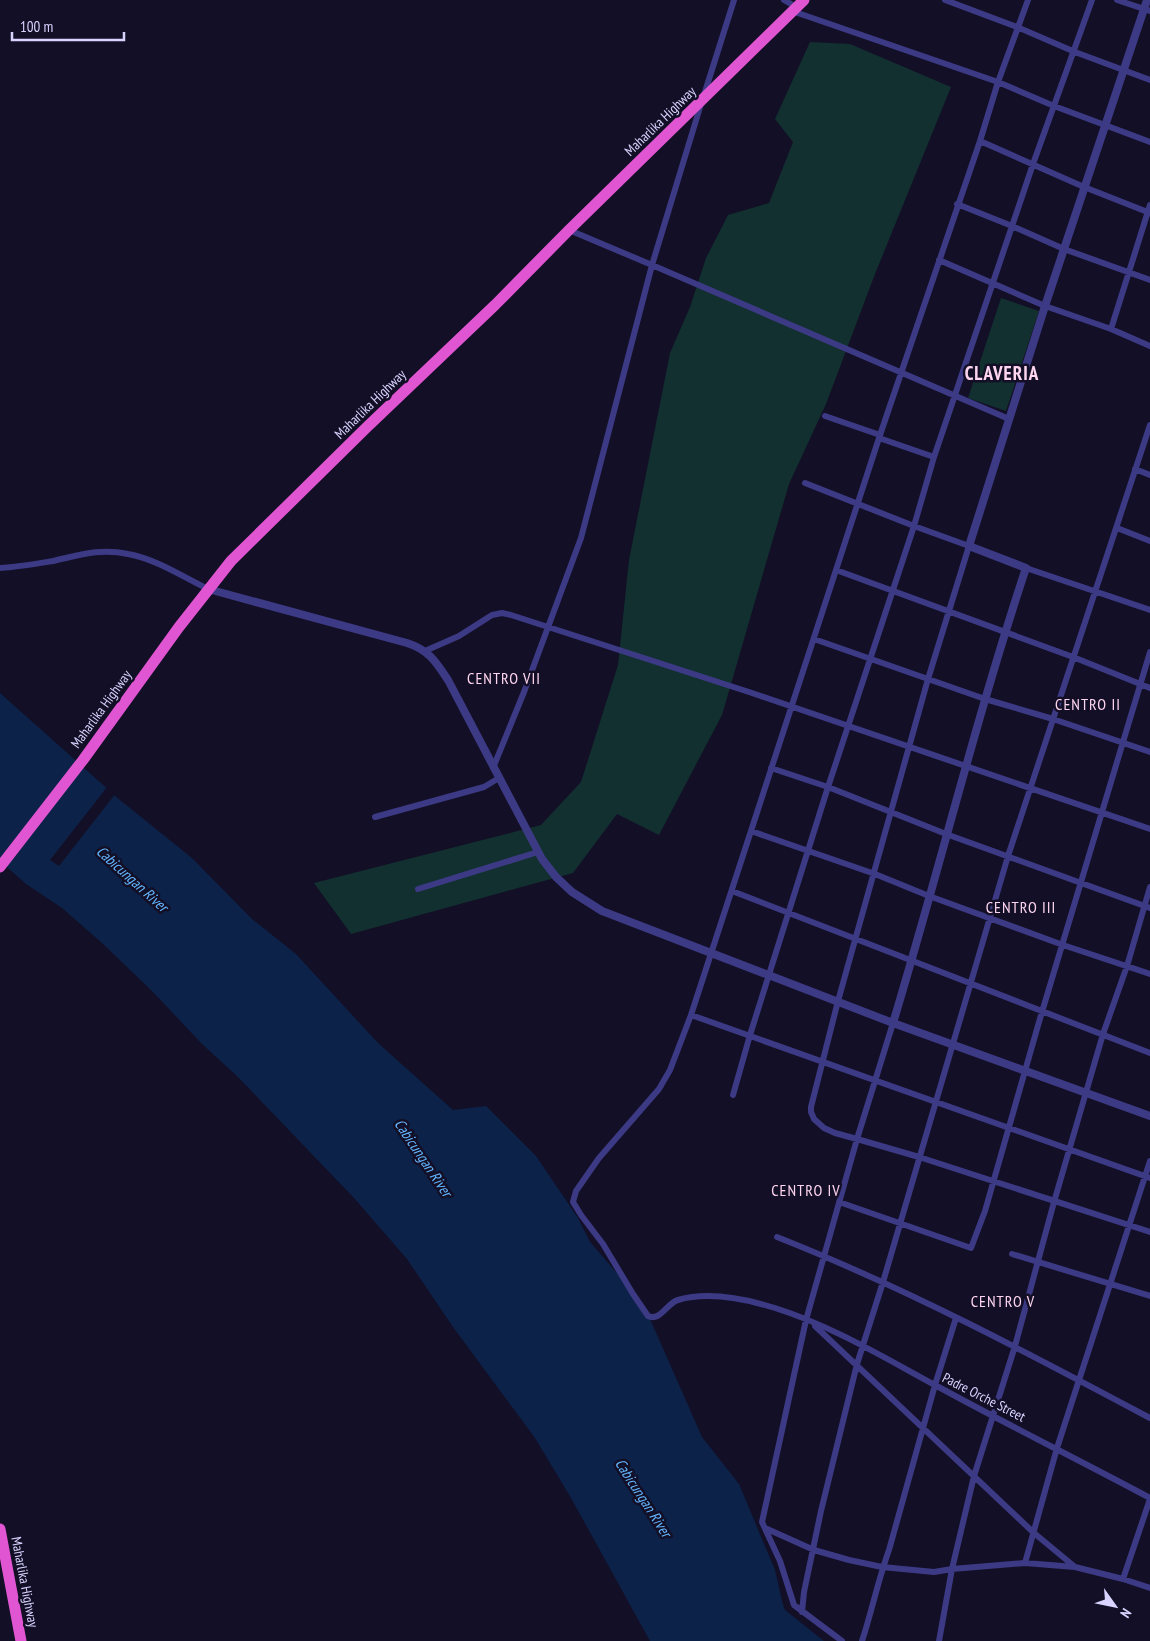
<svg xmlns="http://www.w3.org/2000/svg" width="1150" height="1641" viewBox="0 0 1150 1641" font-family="'PT Sans Narrow',sans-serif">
<rect width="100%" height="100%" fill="#130f26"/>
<path fill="#12302f" d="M810 42 850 44 951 87 875 274 826 404 789 484 722 715 659 835 617 814 573 873 351 934 314 883 541 825 581 782 618 665 629 560 670 353 690 307 706 258 728 215 769 203 793 142 775 119Z
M1001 298 1039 311 1006 411 968 398Z"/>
<path fill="#0c2248" d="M0 693 120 800 192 858 252 919 296 954 378 1043 453 1110 486 1106 536 1156 578 1218 590 1242 643 1303 702 1437 739 1484 775 1570 783 1605 785 1610 824 1641H650L571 1498 535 1438 453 1327 407 1259 354 1198 237 1076 203 1045 152 991 102 943 62 908 26 884 0 861Z"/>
<path fill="#130f26" d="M108 786 116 793 59 866 50 860Z"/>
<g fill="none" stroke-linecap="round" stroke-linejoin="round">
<path stroke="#3d3a85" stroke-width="6" d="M784 0 796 7
M945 0 1017 27 1075 52 1150 80
M1117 0 1150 11
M792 11 998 82 1054 106 1150 142
M704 95 734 0
M980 141 1084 187 1150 213
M957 204 1012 226 1064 249 1150 280
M569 230 652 265 1009 419
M939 260 1045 306 1111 329 1150 346
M1111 329 1150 205
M825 416 880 435
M879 438 934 457
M1135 469 1150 475
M805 483 914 526 969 546 928 679 838 1001 811 1107V1112L814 1119 824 1128 835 1133 857 1139 919 1157 1150 1232
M1117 528 1150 541
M0 568C18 567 35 564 53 561 80 555 100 548 128 554 156 559 183 577 208 589
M1026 568 1150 610
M836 570 1073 657 1150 688
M814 639 985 699 1053 719 1150 752
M425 651 459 636 492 615 502 613 511 615 749 692 1150 829
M493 768 524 692 581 538 652 265 701 104
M771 768 828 787 946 834 1150 908
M375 817 484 787 499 778
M751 831 875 874 929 896 1063 945 1150 974
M418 889 538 852
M732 891 1150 1053
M691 1015 879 438 980 141 998 82 1028 0
M733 1095 750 1035 828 787 914 526 934 457 1033 164 1092 0
M1150 1178 691 1015 670 1070 659 1089 599 1158 576 1191 573 1202 581 1215 603 1244 633 1294 648 1316C660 1322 667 1303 678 1300 709 1291 746 1299 775 1308 832 1326 883 1357 935 1385 1006 1424 1079 1460 1150 1498
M839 1202 971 1248 985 1211 1039 1022 1150 652
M777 1237C906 1288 1028 1353 1150 1418
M1012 1254 1150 1296
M815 1326 1034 1533 1075 1567 1123 1579 1150 1588
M765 1528 814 1550 849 1560 882 1567 934 1572 952 1569 1025 1563 1075 1567
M1025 1563 1057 1448 1150 1161
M1123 1579 1150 1499
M802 1612 804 1592 821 1511 857 1364 883 1282 1008 856 1150 425
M842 1641 794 1605 780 1561 762 1522 806 1320 857 1139 893 1023
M862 1641C872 1611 878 1580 889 1550L935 1385 956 1318
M939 1641 952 1569 974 1476 1015 1346 1054 1202 1103 1034 1127 966 1150 887"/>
<path stroke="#3d3a85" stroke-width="8" d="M208 589 407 643C429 650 436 662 448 680L542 859 556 877 572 892 602 911 893 1023 1150 1116
M893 1023C939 871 976 718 1026 568L969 546 1045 306 1147 0"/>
<path stroke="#e055d1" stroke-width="11" d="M0 867 83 760 179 627 231 561 367 427 495 305 569 230 804 0
M0 1529 21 1641"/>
</g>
<g text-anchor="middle" stroke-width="5" stroke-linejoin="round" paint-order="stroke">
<g font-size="14" fill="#d9d4ff" stroke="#130f26">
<text transform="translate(660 121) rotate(-44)" y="5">Maharlika Highway</text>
<text transform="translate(370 404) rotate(-44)" y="5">Maharlika Highway</text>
<text transform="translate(101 709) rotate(-54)" y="5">Maharlika Highway</text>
<text transform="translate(984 1397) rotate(27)" y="5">Padre Orche Street</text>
<text transform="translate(25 1582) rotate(79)" y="5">Maharlika Highway</text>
</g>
<g font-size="15" font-style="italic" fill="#62b6ff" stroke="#130f26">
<text transform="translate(132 879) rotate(42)" y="5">Cabicungan River</text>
<text transform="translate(423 1158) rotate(56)" y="5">Cabicungan River</text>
<text transform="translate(643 1498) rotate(57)" y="5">Cabicungan River</text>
</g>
<g font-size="16" letter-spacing="1" fill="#ffd6f0" stroke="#130f26">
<text x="504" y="684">CENTRO VII</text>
<text x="1088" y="710">CENTRO II</text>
<text x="1021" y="913">CENTRO III</text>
<text x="806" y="1196">CENTRO IV</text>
<text x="1003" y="1307">CENTRO V</text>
</g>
<g font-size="19" font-weight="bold" letter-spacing="1" fill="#ffd6f0" stroke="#130f26">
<text x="1002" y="380">CLAVERIA</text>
</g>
</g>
<g transform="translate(1115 1606) rotate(123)" stroke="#130f26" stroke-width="4" paint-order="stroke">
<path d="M0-4L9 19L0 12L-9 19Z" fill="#d9d4ff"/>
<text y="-8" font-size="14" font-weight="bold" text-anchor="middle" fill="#d9d4ff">N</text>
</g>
<path d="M12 32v8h112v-8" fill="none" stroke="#d9d4ff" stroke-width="2.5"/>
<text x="20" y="32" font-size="15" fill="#d9d4ff" stroke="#130f26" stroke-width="4" paint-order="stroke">100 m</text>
</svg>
